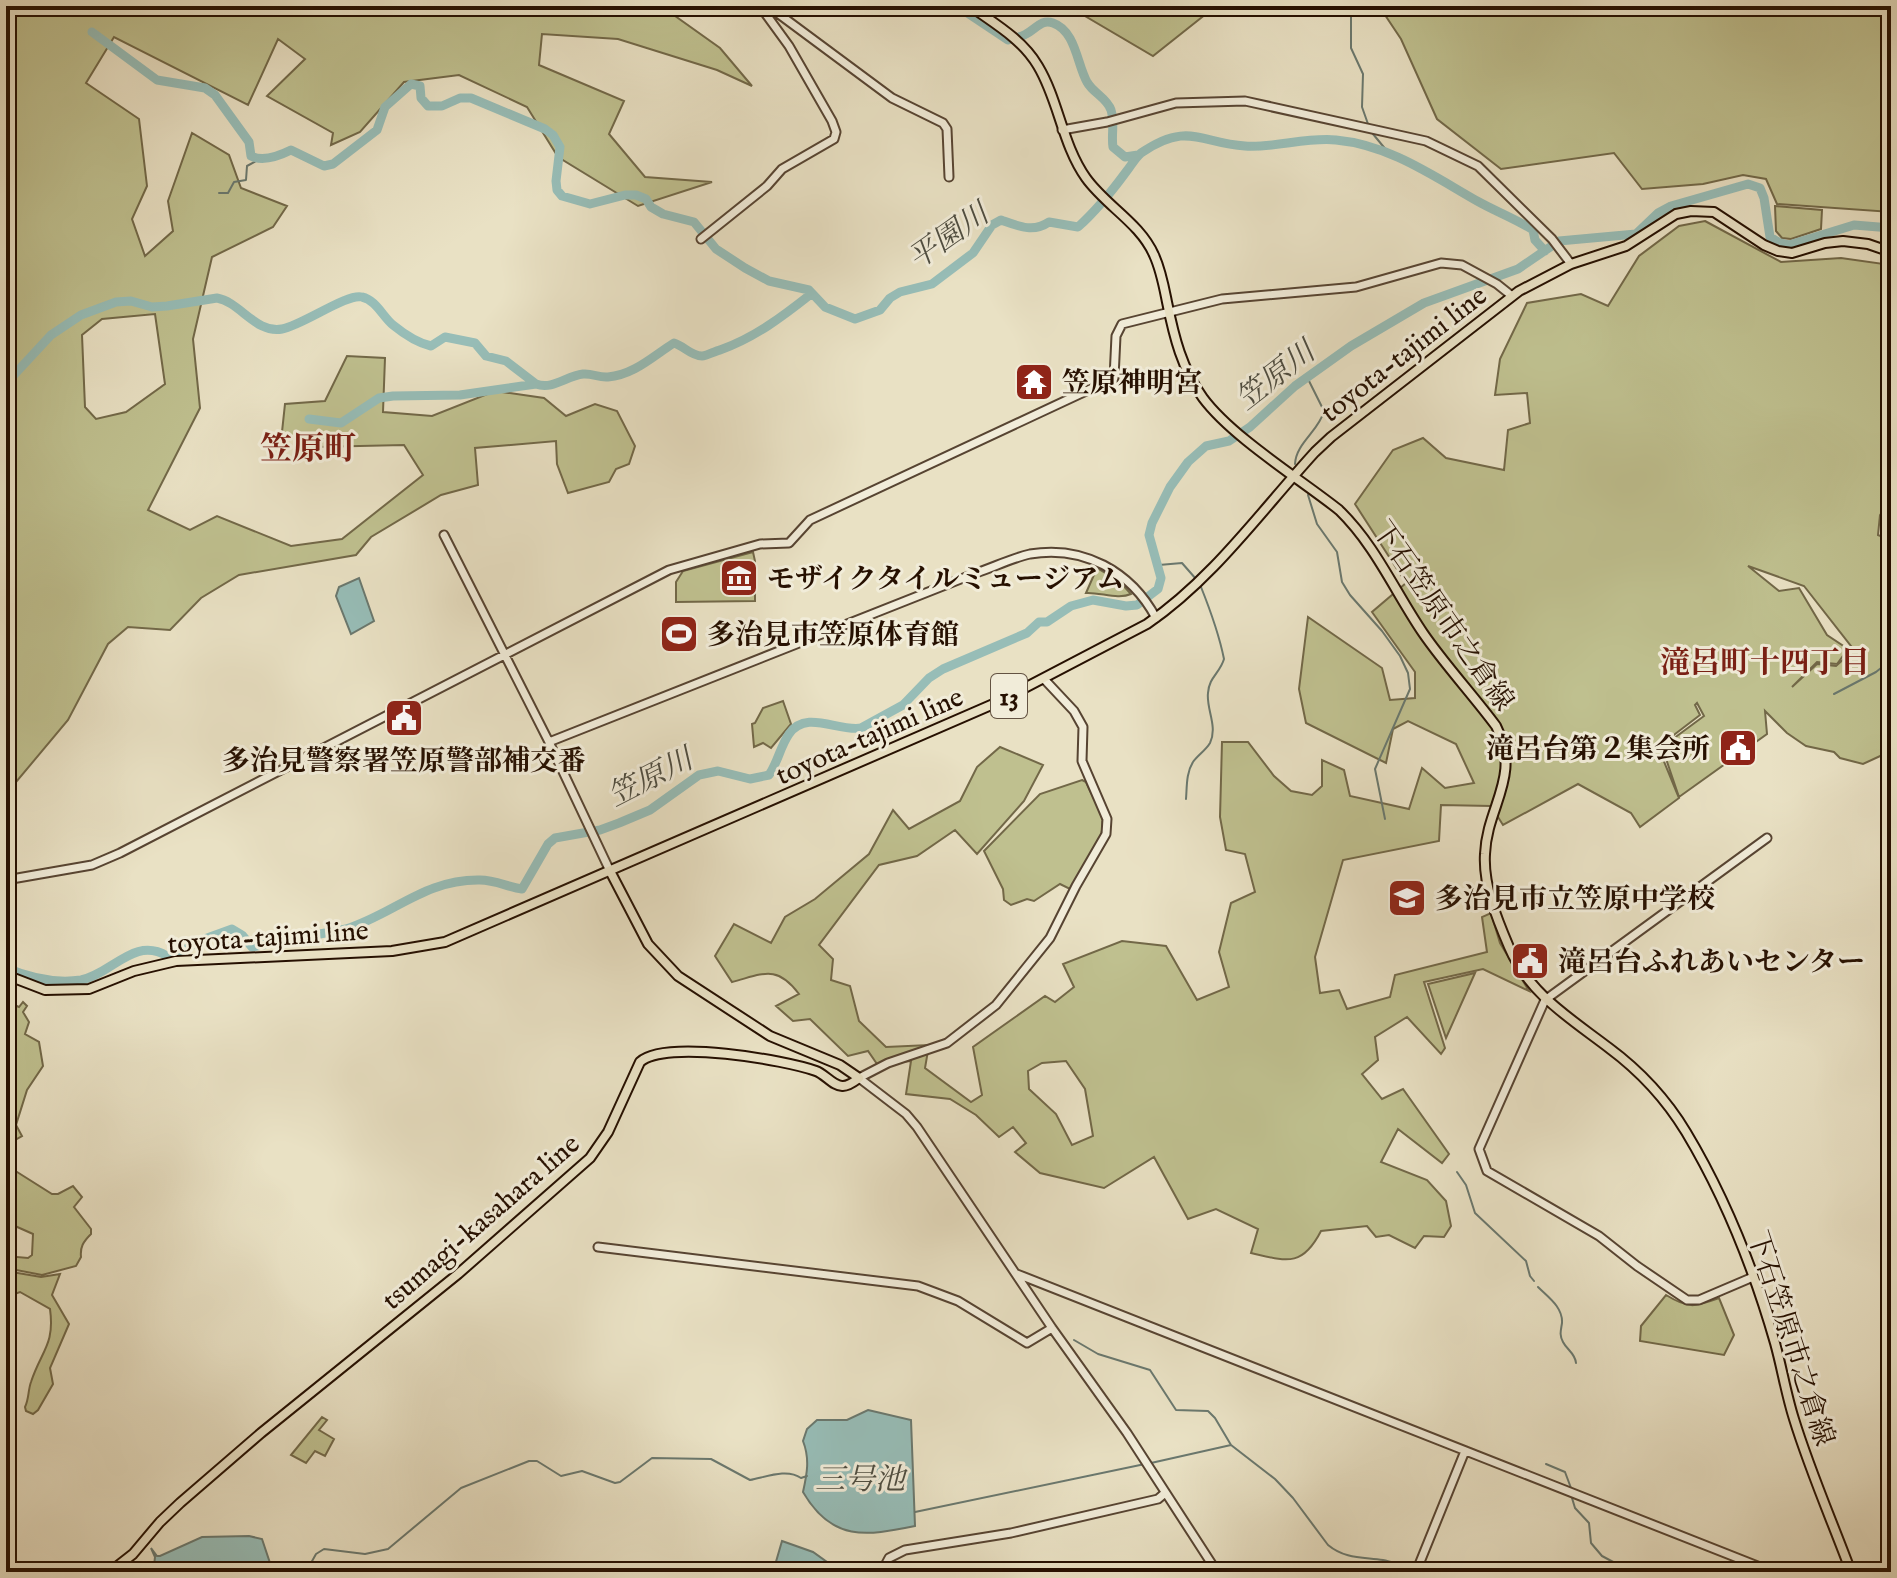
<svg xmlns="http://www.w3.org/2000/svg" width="1897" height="1578" viewBox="0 0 1897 1578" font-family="'IM FELL English','Noto Serif JP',serif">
<rect width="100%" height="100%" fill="#e9e1c4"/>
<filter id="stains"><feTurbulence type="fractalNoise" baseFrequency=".0025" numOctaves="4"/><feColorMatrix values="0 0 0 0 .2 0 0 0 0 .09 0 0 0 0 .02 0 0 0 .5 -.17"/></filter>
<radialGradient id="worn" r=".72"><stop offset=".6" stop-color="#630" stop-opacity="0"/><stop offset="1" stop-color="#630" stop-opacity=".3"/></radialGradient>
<path fill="#bfc08f" stroke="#726848" stroke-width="2" fill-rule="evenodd" d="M6 6H661L720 48 752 86 717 70 618 39 542 34 539 65 624 101 609 134 645 177 712 182 638 206 558 157 527 107 459 75 404 82 360 132 331 145 333 133 267 96 305 59 278 39 248 105 114 37 86 83 139 119 147 186 132 219 145 256 173 231 168 201 192 133 229 155 241 188 287 206 273 227 212 257 193 339 200 408 148 510 190 530 217 516 291 546 342 539 423 475 404 445 315 447 282 432 285 404 325 401 347 356 385 358 383 412 432 416 495 391 544 398 566 416 595 404 617 411 635 446 629 464 616 469 609 482 568 493 557 464 556 441 475 448 478 485 441 495 371 537 356 555 239 575 201 598 170 630 128 627 108 644 68 720 6 794ZM155 314 165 384 126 412 96 419 85 407 82 335 102 319Z
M1068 6H1216L1153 56Z
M1379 6H1891V212L1777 204 1766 179 1743 175 1703 184 1642 189 1614 153 1501 169 1437 119 1401 39Z
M1775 206 1822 210 1821 229 1791 239 1782 238 1776 231Z
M1705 221 1781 262 1841 258 1891 265V500L1880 515 1878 535 1891 540V751L1863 764 1840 758 1834 752 1806 746 1787 733 1765 711 1767 734 1679 797 1662 747 1704 716 1697 703 1695 705 1700 715 1658 747 1679 798 1640 827 1631 813 1578 784 1503 825 1491 806 1441 805 1439 841 1343 860 1315 957 1320 993 1339 990 1347 1009 1390 997 1395 975 1487 952 1482 917 1491 913 1500 943 1529 991 1483 969 1424 982 1445 1048 1441 1054 1407 1017 1375 1037 1378 1060 1362 1074 1382 1099 1403 1089 1449 1154 1442 1163 1398 1129 1381 1162 1427 1180 1446 1201 1451 1226 1444 1237 1424 1236 1415 1248 1389 1235 1376 1237 1367 1226 1321 1231C1302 1268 1286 1261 1251 1253L1258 1229 1216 1209 1188 1219 1154 1157 1104 1188 1040 1173 1015 1152 1026 1143 1013 1127 999 1137 976 1115 950 1099 906 1094 911 1061 877 1064 868 1051 848 1056 810 1019 793 1021 776 1006 799 994C777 964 763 974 732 982L715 956 734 924 771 943 785 917 815 899 869 854 893 810 909 829 960 801 977 767 1000 747 1043 765 1024 801 977 854 955 830 917 856 879 865 819 945 833 959 831 980 850 986 859 1021 886 1047 929 1045 925 1068 971 1102 982 1095 973 1047 1045 996 1055 1002 1074 987 1063 964 1122 941 1166 946 1197 1000 1229 987 1219 952 1231 903 1255 892 1245 854 1226 850 1220 817 1222 742H1248L1274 776 1291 791 1312 795 1322 786V760L1344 770 1350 796 1409 809 1422 768 1445 788 1474 783 1456 744 1408 721 1393 729 1386 763 1306 723 1299 689 1308 617 1382 668 1390 700 1415 698V672L1372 612 1406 583 1355 504 1393 450 1423 438 1446 458 1504 470 1508 430 1530 423 1527 393 1495 395 1500 359 1527 303 1581 294 1608 306 1639 256 1679 226ZM1748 566 1804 586 1854 650 1836 666 1817 664 1792 687 1817 662 1837 664 1848 649 1827 635 1799 588 1779 591ZM1066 1061 1085 1089 1093 1136 1072 1145 1056 1114 1029 1089 1028 1071 1042 1063Z
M753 552 755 561V601L676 602V582L683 571Z
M1097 568 1120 582 1131 594C1118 600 1100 592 1086 593Z
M783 701 791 724 771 748 763 743 754 747 752 724 755 723 763 708Z
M1082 780 1086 782C1091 794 1099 806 1102 818 1107 841 1081 870 1070 889L1060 884 1034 901 1027 899 1011 905 1004 900 1003 889 984 851 1040 794Z
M1475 973 1446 1038 1428 984Z
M6 992 10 993 12 1004 19 1007 23 1002 27 1006 23 1012 29 1022 25 1034 39 1042 43 1066 27 1090 16 1125 22 1136 6 1145Z
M6 1165 52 1194H58L73 1186 82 1197 74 1207 91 1229V1234C83 1242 80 1247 81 1257L76 1266 42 1275 6 1268V1256L28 1258 32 1255 33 1234 6 1222Z
M6 1271 41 1277 60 1274 52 1295C58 1305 63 1314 69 1324L50 1368 53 1384 38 1410 33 1414 26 1411 25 1407C29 1399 28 1390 31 1382 41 1351 55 1345 50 1309L20 1292 6 1297Z
M1666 1295C1689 1309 1694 1307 1719 1298L1734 1335 1724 1355 1640 1341 1641 1326Z
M322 1417 327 1420 319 1430 334 1439 325 1456 315 1451 306 1463 291 1455Z"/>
<path fill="#97bdb7" stroke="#6a786e" stroke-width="2" d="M359 578 374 621 351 634 336 596 339 587Z
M868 1410 911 1420 915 1526C866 1536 832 1542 803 1492 807 1474 810 1459 803 1441L807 1429 817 1420H847Z
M249 1536 262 1539 273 1572H147L154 1566 155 1557 151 1548 157 1556H160L202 1537Z
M782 1541 813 1552 841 1572H773Z"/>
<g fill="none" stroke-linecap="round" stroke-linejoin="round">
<path stroke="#6a786e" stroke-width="2" d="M1351 6V48L1363 74 1362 107 1368 124
M1373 134 1387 151
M219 193H228L234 182 246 180 247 166 258 160
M1295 464C1296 443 1319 431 1324 411L1307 377
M1308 495 1317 524 1337 552 1342 582 1350 595 1382 631 1400 656 1408 673 1410 689 1375 769 1385 819
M1159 565 1182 563 1196 579
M1834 694 1876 672 1891 660
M1186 799C1187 787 1186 773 1193 762 1198 755 1206 750 1210 743 1218 726 1206 709 1208 693 1209 677 1220 673 1224 659 1219 634 1211 612 1201 587
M1457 1172 1466 1185 1475 1213 1526 1261 1530 1276 1534 1281
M1538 1287C1548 1297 1563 1307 1562 1323 1561 1330 1559 1335 1563 1342 1567 1350 1575 1353 1576 1363
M1074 1340 1098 1354 1150 1370 1176 1410 1208 1411 1215 1418 1231 1445 1275 1479 1293 1498 1328 1545C1345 1559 1362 1557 1383 1560 1393 1562 1404 1566 1415 1568
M1151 1463 1231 1445
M1546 1464 1565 1472 1571 1488
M1572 1498 1575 1508 1589 1523 1591 1543 1602 1556 1632 1572
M915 1512 1145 1464
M1421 1570 1431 1572
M306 1572 316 1554 324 1549 365 1554 388 1549 461 1488 529 1461H537L561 1476 582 1471 615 1483 620 1482 652 1458 711 1459 750 1480C766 1477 787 1468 801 1478L807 1476"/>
<path stroke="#97bdb7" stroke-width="9" d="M957 6 1008 40C1014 38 1021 37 1026 34 1036 29 1041 19 1053 23 1076 31 1077 65 1087 82 1093 93 1107 98 1111 110 1115 123 1111 135 1113 147L1125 157 1138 155
M92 32 157 80 205 88 215 95 249 142 251 156C263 162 279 156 291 150L324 166 333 164 377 130 385 107 411 84 420 86 421 98 428 106H442L460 98H471L545 129 553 135 560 147 556 181 557 190 562 196 590 204 625 195H636L646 199 651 207 663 214 694 222 716 249 745 268 769 281 809 290 825 307 855 319 880 310 890 298 900 292 932 284 973 253 992 225 1001 220C1018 226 1033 233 1049 222L1078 227C1096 211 1112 191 1126 172 1131 166 1135 158 1141 153 1188 121 1200 143 1245 146 1276 148 1306 137 1336 140 1390 145 1433 176 1479 202 1497 212 1516 219 1533 230L1535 240 1545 251
M13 376 51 335 81 315 116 302 131 301 152 307 167 306 217 298C240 302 256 334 282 329 303 325 347 293 362 297 376 300 383 317 393 325 404 334 418 343 431 346L445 337 475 343 486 356 506 361 536 384
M309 419 341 423 379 398 393 396 460 395 536 384C553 390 566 376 583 374 592 373 599 378 608 377 634 375 653 356 674 343 684 346 691 356 702 356 707 356 715 351 720 350 754 338 782 317 811 294
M6 968C30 978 54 984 81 980 112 974 134 936 167 956L179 953 199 941 232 929 242 935 252 947 346 929C394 914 425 879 480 880 495 880 508 887 522 889L548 844 555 838 600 830 619 823 650 810 699 775 718 771 750 779 769 775C778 762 780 747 789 734 806 709 838 732 861 728L903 705 929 678 943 669 1027 633 1039 622H1047L1071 606 1093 600 1126 606 1137 605 1158 589 1161 578 1149 535 1152 523 1170 487 1188 462 1206 446 1229 441 1250 427 1295 386 1351 346 1424 303 1518 269 1559 241 1636 234 1658 213 1671 206 1748 184 1760 188 1764 198 1770 237 1780 243 1789 245 1854 225 1891 228"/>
<defs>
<path id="minor" d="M768 6 892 98 943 123 947 129 949 177
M1062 130 1107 122 1176 103 1245 101 1426 141 1478 166 1552 239 1571 264
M701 239 767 186 782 169 834 139 836 132 832 121 789 46 760 6
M444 535 549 742 610 871
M1044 679 1074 711 1083 727 1082 761 1107 819 1106 834 1076 886 1050 938 996 1005 947 1043 888 1063 859 1078 906 1114 917 1127 1052 1328 1127 1433 1217 1572
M549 742 976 573C994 567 1012 558 1030 554 1083 545 1131 571 1156 618
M6 880 92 865 120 853 669 570 760 544 789 543 810 520 1114 378 1116 336 1122 324 1222 299 1356 287 1441 263 1462 265 1497 284 1512 296
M598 1247 918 1286 958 1301 1027 1343 1052 1328
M1889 1271 1891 1269
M1017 1274 1773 1572
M1753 1277 1699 1300H1687L1637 1266 1599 1236 1487 1171 1479 1149 1545 1000 1767 838
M882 1571 889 1558 905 1550 1011 1533 1158 1499 1165 1493
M1416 1572 1465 1451"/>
<path id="major" d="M970 6C995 24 1022 39 1038 66 1059 101 1062 144 1086 178 1106 206 1140 223 1154 255 1161 270 1164 287 1167 302 1174 337 1182 369 1203 398 1232 437 1300 479 1339 510 1376 546 1395 592 1423 633 1445 665 1473 695 1496 726 1522 777 1487 805 1485 854 1483 885 1497 919 1509 947 1529 994 1570 1018 1609 1048 1640 1071 1666 1099 1686 1132 1725 1197 1754 1270 1775 1343 1782 1368 1786 1394 1794 1419 1810 1471 1832 1521 1851 1572
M6 975 45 990 89 989 134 971 176 961 392 951 445 942 998 702 1147 624C1213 579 1261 511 1315 452L1331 437 1519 291 1571 264 1626 246 1676 214 1691 211 1714 212 1764 245 1778 251 1792 253 1825 243 1843 241 1868 244 1891 252
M110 1572 133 1554 160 1522 180 1503 261 1433 458 1274 590 1158 608 1132 640 1062C665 1039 785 1060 816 1071 825 1074 834 1087 843 1086 849 1086 855 1081 859 1078L840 1065 770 1036 678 976 648 944 610 871"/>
</defs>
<use href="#minor" stroke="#574432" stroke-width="11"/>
<use href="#major" stroke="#261001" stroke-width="12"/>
<use href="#minor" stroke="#f1ecd9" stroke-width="7"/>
<use href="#major" stroke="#e9e1c4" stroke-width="8"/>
</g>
<defs>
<symbol id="temple-square" viewBox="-11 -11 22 22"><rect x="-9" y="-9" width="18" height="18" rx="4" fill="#8f2418" stroke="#f1ecd9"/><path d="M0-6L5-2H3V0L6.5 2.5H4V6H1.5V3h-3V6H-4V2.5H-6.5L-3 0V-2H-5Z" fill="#fff"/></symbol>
<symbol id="museum-square" viewBox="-11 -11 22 22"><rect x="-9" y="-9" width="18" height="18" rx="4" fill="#8f2418" stroke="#f1ecd9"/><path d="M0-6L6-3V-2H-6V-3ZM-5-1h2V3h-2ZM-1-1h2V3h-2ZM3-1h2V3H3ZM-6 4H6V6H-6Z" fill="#fff"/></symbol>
<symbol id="stadium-square" viewBox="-11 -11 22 22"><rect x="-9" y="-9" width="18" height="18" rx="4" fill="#8f2418" stroke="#f1ecd9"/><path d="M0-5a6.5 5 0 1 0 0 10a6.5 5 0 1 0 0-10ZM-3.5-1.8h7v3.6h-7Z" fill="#fff"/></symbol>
<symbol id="civic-square" viewBox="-11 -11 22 22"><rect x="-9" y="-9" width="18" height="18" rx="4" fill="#8f2418" stroke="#f1ecd9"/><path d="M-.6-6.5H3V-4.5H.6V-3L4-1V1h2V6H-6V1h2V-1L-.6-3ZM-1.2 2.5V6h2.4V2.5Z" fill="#fff"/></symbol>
<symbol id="school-square" viewBox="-11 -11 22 22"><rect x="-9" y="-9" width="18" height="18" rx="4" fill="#8f2418" stroke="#f1ecd9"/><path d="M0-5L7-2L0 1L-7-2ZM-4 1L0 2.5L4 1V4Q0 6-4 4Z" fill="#fff"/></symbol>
</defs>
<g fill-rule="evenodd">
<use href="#temple-square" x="1012" y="360" width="44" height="44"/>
<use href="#museum-square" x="717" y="556" width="44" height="44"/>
<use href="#stadium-square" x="657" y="612" width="44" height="44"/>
<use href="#civic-square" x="382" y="696" width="44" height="44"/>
<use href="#civic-square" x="1716" y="726" width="44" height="44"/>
<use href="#school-square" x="1385" y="876" width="44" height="44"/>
<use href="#civic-square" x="1508" y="939" width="44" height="44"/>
</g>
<g text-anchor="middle" stroke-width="6" stroke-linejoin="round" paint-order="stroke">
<rect fill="#f1ecd9" stroke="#635242" stroke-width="2" x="991" y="674" width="36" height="44" rx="6"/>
<g font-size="26" font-weight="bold" fill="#261001">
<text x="1009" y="705">13</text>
</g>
<g font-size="28" fill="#261001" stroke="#f1ecd9">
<text transform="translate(1403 353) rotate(-38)" y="10">toyota-tajimi line</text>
<text transform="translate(1444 615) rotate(55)" y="10">下石笠原市之倉線</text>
<text transform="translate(869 735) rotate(-24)" y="10">toyota-tajimi line</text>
<text transform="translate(268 936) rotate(-4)" y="10">toyota-tajimi line</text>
<text transform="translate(480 1221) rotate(-41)" y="10">tsumagi-kasahara line</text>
<text transform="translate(1792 1338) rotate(72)" y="10">下石笠原市之倉線</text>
</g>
<g font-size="28" font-weight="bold" fill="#261001" stroke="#f1ecd9" text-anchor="start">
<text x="1062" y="392">笠原神明宮</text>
<text x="767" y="588">モザイクタイルミュージアム</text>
<text x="707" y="644">多治見市笠原体育館</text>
<text x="1710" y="758" text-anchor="end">滝呂台第２集会所</text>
<text x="404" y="770" text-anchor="middle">多治見警察署笠原警部補交番</text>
<text x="1435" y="908">多治見市立笠原中学校</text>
<text x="1558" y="971">滝呂台ふれあいセンター</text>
</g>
<g font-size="30" font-style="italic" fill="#4e4d41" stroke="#f1ecd9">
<text transform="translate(948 236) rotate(-35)" y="10">平園川</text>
<text transform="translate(1275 375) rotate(-38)" y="10">笠原川</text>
<text transform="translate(650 777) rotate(-27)" y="10">笠原川</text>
<text x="860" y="1489">三号池</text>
</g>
<g font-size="30" font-weight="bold" fill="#7a1f14" stroke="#f1ecd9">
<text x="1765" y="672">滝呂町十四丁目</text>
</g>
<g font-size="32" font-weight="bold" fill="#7a1f14" stroke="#f1ecd9">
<text x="308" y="459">笠原町</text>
</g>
</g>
<rect width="1897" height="1578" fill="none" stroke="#e9e1c4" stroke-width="32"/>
<rect x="8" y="8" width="1881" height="1562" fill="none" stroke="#261001" stroke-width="4"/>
<rect x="16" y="16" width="1865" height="1546" fill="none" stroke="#261001" stroke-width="2"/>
<rect width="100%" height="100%" filter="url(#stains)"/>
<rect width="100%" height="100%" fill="url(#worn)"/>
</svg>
